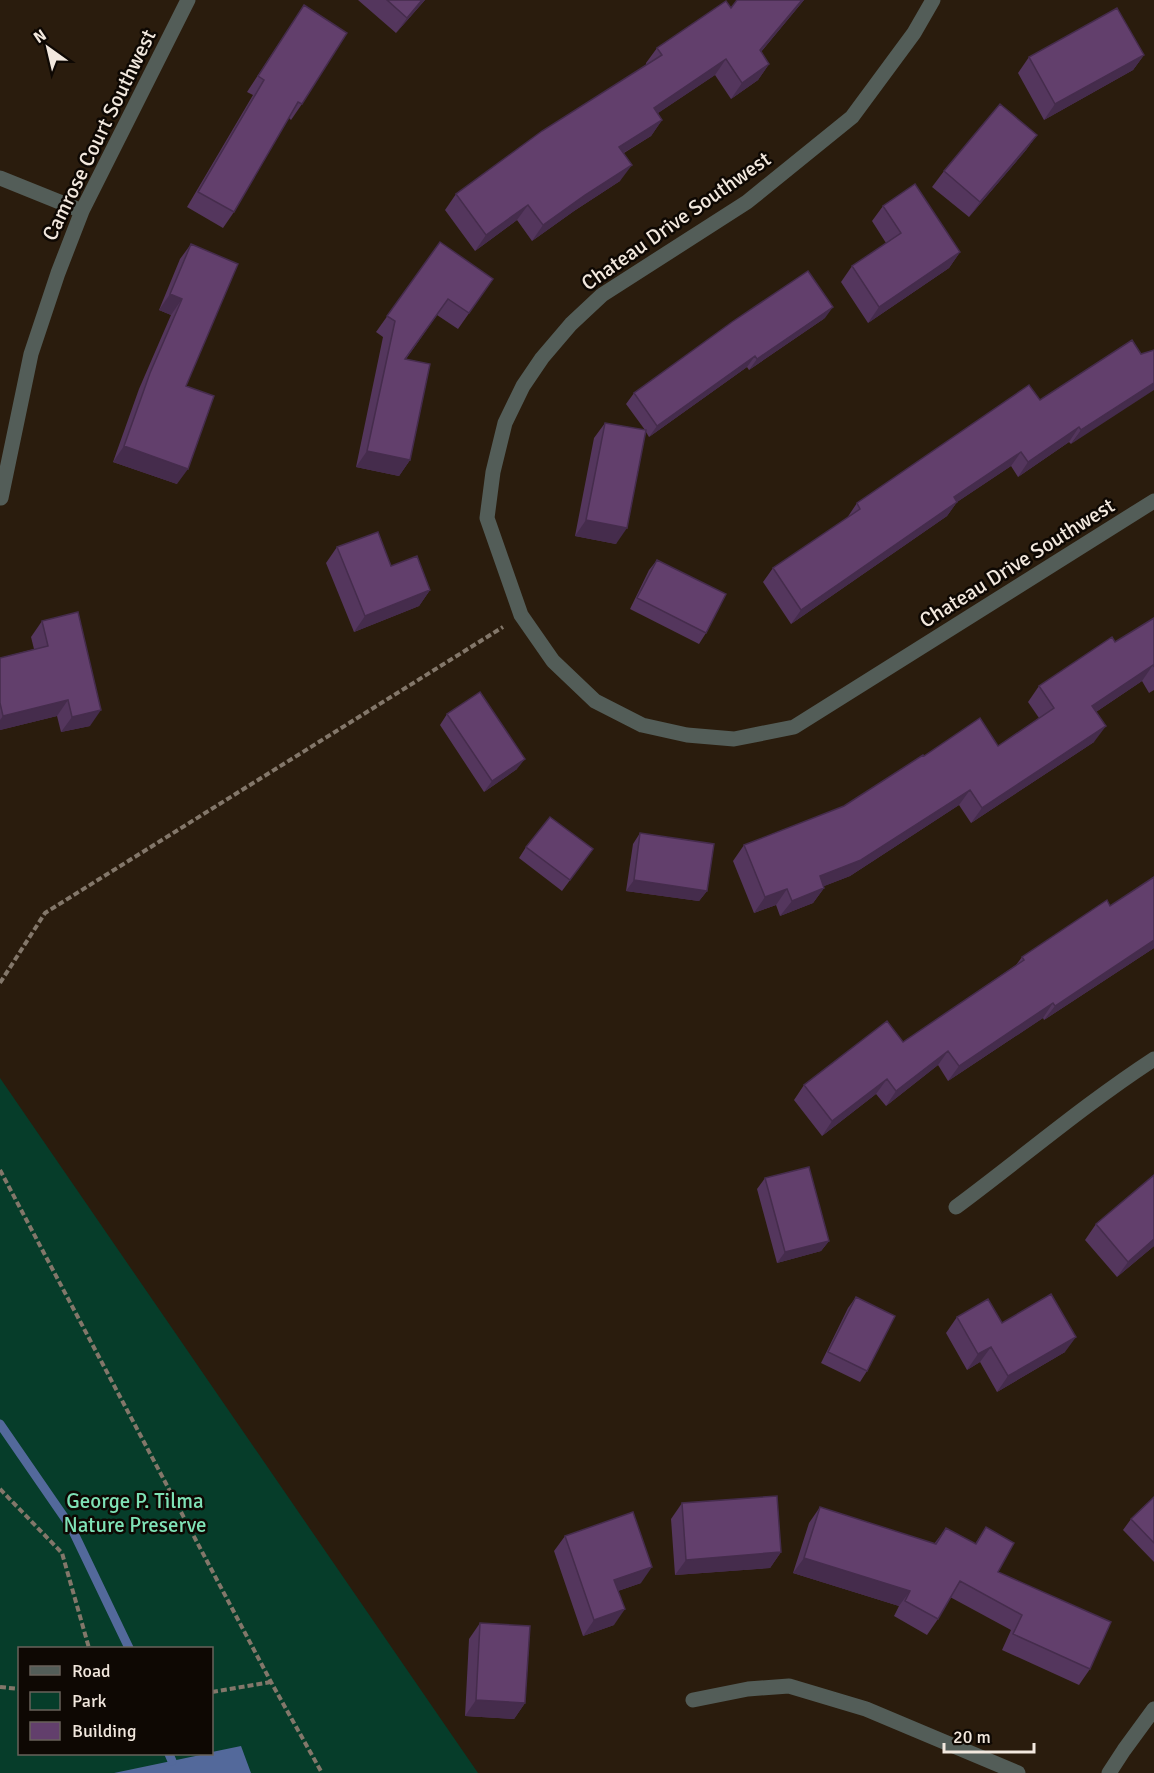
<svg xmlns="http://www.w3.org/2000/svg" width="1154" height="1773" viewBox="0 0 1154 1773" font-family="Signika,sans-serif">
<rect width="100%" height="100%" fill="#2a1c0d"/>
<path fill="#063d2a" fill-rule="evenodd" d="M0 1078 414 1680 478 1773H0ZM20 1648H212V1754H20Z"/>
<path fill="#53699b" d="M241 1746 251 1773H114L205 1754H212V1752Z"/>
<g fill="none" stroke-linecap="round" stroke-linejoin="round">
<path stroke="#53699b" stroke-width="9" d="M0 1424 71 1527 129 1648
M169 1754 172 1761"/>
<path stroke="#83776a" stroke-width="4" stroke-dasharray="6 3" stroke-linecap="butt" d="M0 983 45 913 503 627
M0 1170 271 1682 322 1773
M0 1489 62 1553 89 1648
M0 1687 20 1689
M212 1692 271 1682"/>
<path stroke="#535d58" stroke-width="15" d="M933 0 914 33 852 117 747 202 602 295 571 324 542 358 523 386 505 423 493 472 487 518 521 615 553 661 595 701 642 725 687 735 734 739 794 727 1154 501
M0 178 82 211
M1 498 31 354 58 273 82 211 188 0
M956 1207C1022 1158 1085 1104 1154 1059
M693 1700 748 1689 789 1686 866 1709 1018 1773
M1109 1773 1124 1750 1154 1709"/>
</g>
<path fill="#54365d" d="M358 0H425L396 33Z
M737 0H804L761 52 769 64 758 80 731 99 715 75 658 113 662 120 651 136 624 153 620 181 574 211 532 241 517 220 475 251 445 210 456 194 646 65V63L657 48 731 8Z
M304 5 302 104 291 120 289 118 234 212 223 228 187 207 253 95 247 92Z
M1144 55 1133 70 1044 120 1018 73 1029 57Z
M1037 135 1026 150 969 217 932 187 944 171Z
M883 206 960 252 949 268 868 323 841 282 852 266 886 243 872 221Z
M440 242 493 279 458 329 437 315 406 359 410 460 399 476 356 467 383 337 376 332Z
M191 244 186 386 177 484 113 462 139 389 171 315 159 310 180 259Z
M825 318 749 370 747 367 649 437 646 432 616 544 575 536 594 438 605 423 645 430 626 404 634 393Z
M1141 354 1071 444 1069 442 1018 477 1011 466 957 502 947 516 791 624 763 582 773 568 847 518 857 503 1040 400Z
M337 547 391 566 430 590 419 606 354 632 326 563Z
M657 560 706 633 699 644 630 609 649 570Z
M1154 618V690L1149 693 1142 681 1096 712 1094 742 971 823 959 805 850 876 824 886V888L813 903 780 916 776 905 754 913 733 861 744 845 844 806 924 756 998 746 1039 718 1028 702 1039 686 1115 642Z
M42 621 90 726 61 732 57 716 0 730V658L34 649 31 637Z
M447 714 517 769 484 792 440 725Z
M640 833 707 891 699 901 626 891 633 844Z
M526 847 585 860 562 891 519 858Z
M1154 877V948L1044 1020 1043 1018 948 1081 938 1065 886 1106 876 1094 822 1136 794 1100 804 1085 903 1042 1016 965 1022 957 1110 906Z
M765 1178 829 1241 821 1251 777 1263 757 1189Z
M1096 1224 1154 1246 1117 1277 1085 1240Z
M856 1297 867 1371 860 1382 821 1363 848 1308Z
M957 1317 1002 1323 1065 1352 997 1392 980 1362 967 1370 946 1333Z
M1154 1497V1562L1123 1530 1131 1519Z
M682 1503 781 1552 770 1568 675 1575 671 1519Z
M820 1507 934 1544 946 1528 975 1544 986 1527 998 1572 1090 1669 1079 1685 1002 1650 1011 1630 950 1597 938 1619 927 1635 894 1616 899 1606 793 1573 809 1523Z
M565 1536 641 1583 618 1591 614 1625 583 1636 554 1551Z
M480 1623 525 1703 514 1719 465 1716 469 1639Z"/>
<path fill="#452c4c" d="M422 0H425L396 33 407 18Z
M802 0H804L749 66 760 50Z
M1144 55 1133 70 1044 120 1055 104Z
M726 59 715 75 643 123 654 108Z
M769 64 758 80 731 99 742 83Z
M662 120 651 136 608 162 619 147Z
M1037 135 1026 150 969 217 980 202Z
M632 165 620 181 574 211 532 241 543 225 585 195Z
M528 205 517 220 475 251 486 235Z
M960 252 949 268 868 323 879 307Z
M170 294 182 299 171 315 159 310Z
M833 307 825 318 749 370 757 359Z
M755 356 747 367 649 437 657 426Z
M1154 383V390L1071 444 1081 430Z
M1079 427 1069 442 1018 477 1028 462Z
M124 446 188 469 177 484 113 462Z
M367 451 410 460 399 476 356 467Z
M1021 452 1011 466 957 502 947 516 791 624 801 610 954 497Z
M586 520 627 528 616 544 575 536Z
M430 590 419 606 354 632 365 616Z
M1153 665 1142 681 1081 722 1092 706Z
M68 700 57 716 0 730V720L3 716Z
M101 710 90 726 61 732 72 717Z
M1106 726 1094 742 971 823 982 808Z
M525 759 517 769 484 792 492 781Z
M970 790 959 805 850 876 809 892 820 876Z
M634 880 707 891 699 901 626 891Z
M824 888 813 903 780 916 792 901Z
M787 889 776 905 754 913 765 897Z
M1154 940V948L1044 1020 1055 1006Z
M1053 1003 1043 1018 948 1081 959 1066Z
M948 1051 938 1065 886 1106 896 1091Z
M887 1079 876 1094 822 1136 832 1121Z
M1154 1239V1246L1117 1277 1128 1262Z
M829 1241 821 1251 777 1263 785 1252Z
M1076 1337 1065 1352 997 1392 1008 1376Z
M991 1347 980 1362 967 1370 978 1354Z
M781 1552 770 1568 675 1575 686 1560Z
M804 1558 910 1591 899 1606 793 1573Z
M652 1567 641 1583 603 1596 614 1580Z
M625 1609 614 1625 583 1636 594 1620Z
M476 1700 525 1703 514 1719 465 1716Z"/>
<path fill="#623f6c" stroke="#452c4c" stroke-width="1.5" d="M387 0H422L407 18Z
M737 0H802L760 50 769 64 742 83 726 59 654 108 662 120 619 147 632 165 585 195 543 225 528 205 486 235 456 194 542 131 662 55 657 48 726 1 731 8Z
M304 5 347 33 302 104 298 102 234 212 198 192 264 80 258 76Z
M1117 8 1144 55 1055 104 1029 57Z
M1000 104 1037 135 980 202 944 171Z
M915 184 960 252 879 307 852 266 901 233 883 206Z
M440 242 493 279 469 313 448 299 405 359 430 364 410 460 367 451 395 321 387 316Z
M191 244 238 264 186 386 214 396 188 469 124 446 150 373 182 299 170 294Z
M808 271 833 307 757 359 755 356 657 426 634 393 732 322Z
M1132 340 1141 354 1154 350V383L1081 430 1079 427 1028 462 1021 452 954 497 957 502 801 610 773 568 860 509 857 503 1029 385 1040 400Z
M605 423 646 430 627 528 586 520Z
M378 532 391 566 417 556 430 590 365 616 337 547Z
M657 560 726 594 706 633 637 598Z
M78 612 101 710 72 717 68 700 3 716 0 703V658L48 646 42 621Z
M1154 618V667L1153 665 1092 706 1106 726 982 808 970 790 861 860 820 876 824 888 792 901 787 889 765 897 744 845 844 806 923 755 924 756 980 718 998 746 1054 708 1039 686 1112 637 1115 642Z
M480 692 525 759 492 781 447 714Z
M550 817 593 849 570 880 526 847Z
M640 833 714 844 707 891 634 880Z
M1154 877V940L1055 1006 1053 1003 959 1066 948 1051 896 1091 887 1079 832 1121 804 1085 887 1021 903 1042 1024 960 1022 957 1107 900 1110 906Z
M809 1167 829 1241 785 1252 765 1178Z
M1154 1175V1239L1128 1262 1096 1224Z
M1051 1294 1076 1337 1008 1376 991 1347 978 1354 957 1317 988 1299 1002 1323Z
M856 1297 895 1316 867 1371 828 1352Z
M777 1496 781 1552 686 1560 682 1503Z
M1154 1497V1543L1131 1519Z
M820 1507 936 1544 946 1528 976 1544 986 1527 1014 1543 998 1572 1111 1622 1090 1669 1013 1634 1022 1615 960 1581 938 1619 905 1601 910 1591 804 1558Z
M633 1512 652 1567 614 1580 625 1609 594 1620 565 1536Z
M480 1623 530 1626 525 1703 476 1700Z"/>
<g text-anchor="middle" stroke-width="5" stroke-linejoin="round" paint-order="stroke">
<g font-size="21" fill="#f2e8de" stroke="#0e0803">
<text transform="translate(99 135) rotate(-64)" y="7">Camrose Court Southwest</text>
<text transform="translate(676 221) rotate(-35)" y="7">Chateau Drive Southwest</text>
<text transform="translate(1017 563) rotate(-32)" y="7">Chateau Drive Southwest</text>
</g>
<g font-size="21" fill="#7fe2b6" stroke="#0e0803">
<text x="135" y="1508">George P. Tilma<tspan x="135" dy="24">Nature Preserve</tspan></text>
</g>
</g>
<rect x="18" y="1647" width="195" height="108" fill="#0e0803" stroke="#69625b" stroke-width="1.5"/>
<rect x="30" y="1666" width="30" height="9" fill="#535d58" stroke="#69625b" stroke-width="1.5"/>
<text x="72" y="1677" font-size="18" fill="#f2e8de">Road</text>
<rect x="30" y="1692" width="30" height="18" fill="#063d2a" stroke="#69625b" stroke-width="1.5"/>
<text x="72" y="1707" font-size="18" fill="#f2e8de">Park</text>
<rect x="30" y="1722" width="30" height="18" fill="#623f6c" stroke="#69625b" stroke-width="1.5"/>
<text x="72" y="1737" font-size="18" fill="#f2e8de">Building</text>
<g transform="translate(48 48) rotate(326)" stroke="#0e0803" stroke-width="4.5" paint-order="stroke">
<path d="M0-4.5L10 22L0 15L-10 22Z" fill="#f2e8de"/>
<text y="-9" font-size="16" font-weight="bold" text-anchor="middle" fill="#f2e8de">N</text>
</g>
<path d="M944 1743v9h90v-9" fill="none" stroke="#f2e8de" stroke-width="3"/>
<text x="953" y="1743" font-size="18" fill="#f2e8de" stroke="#0e0803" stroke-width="4.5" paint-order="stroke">20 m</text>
</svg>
